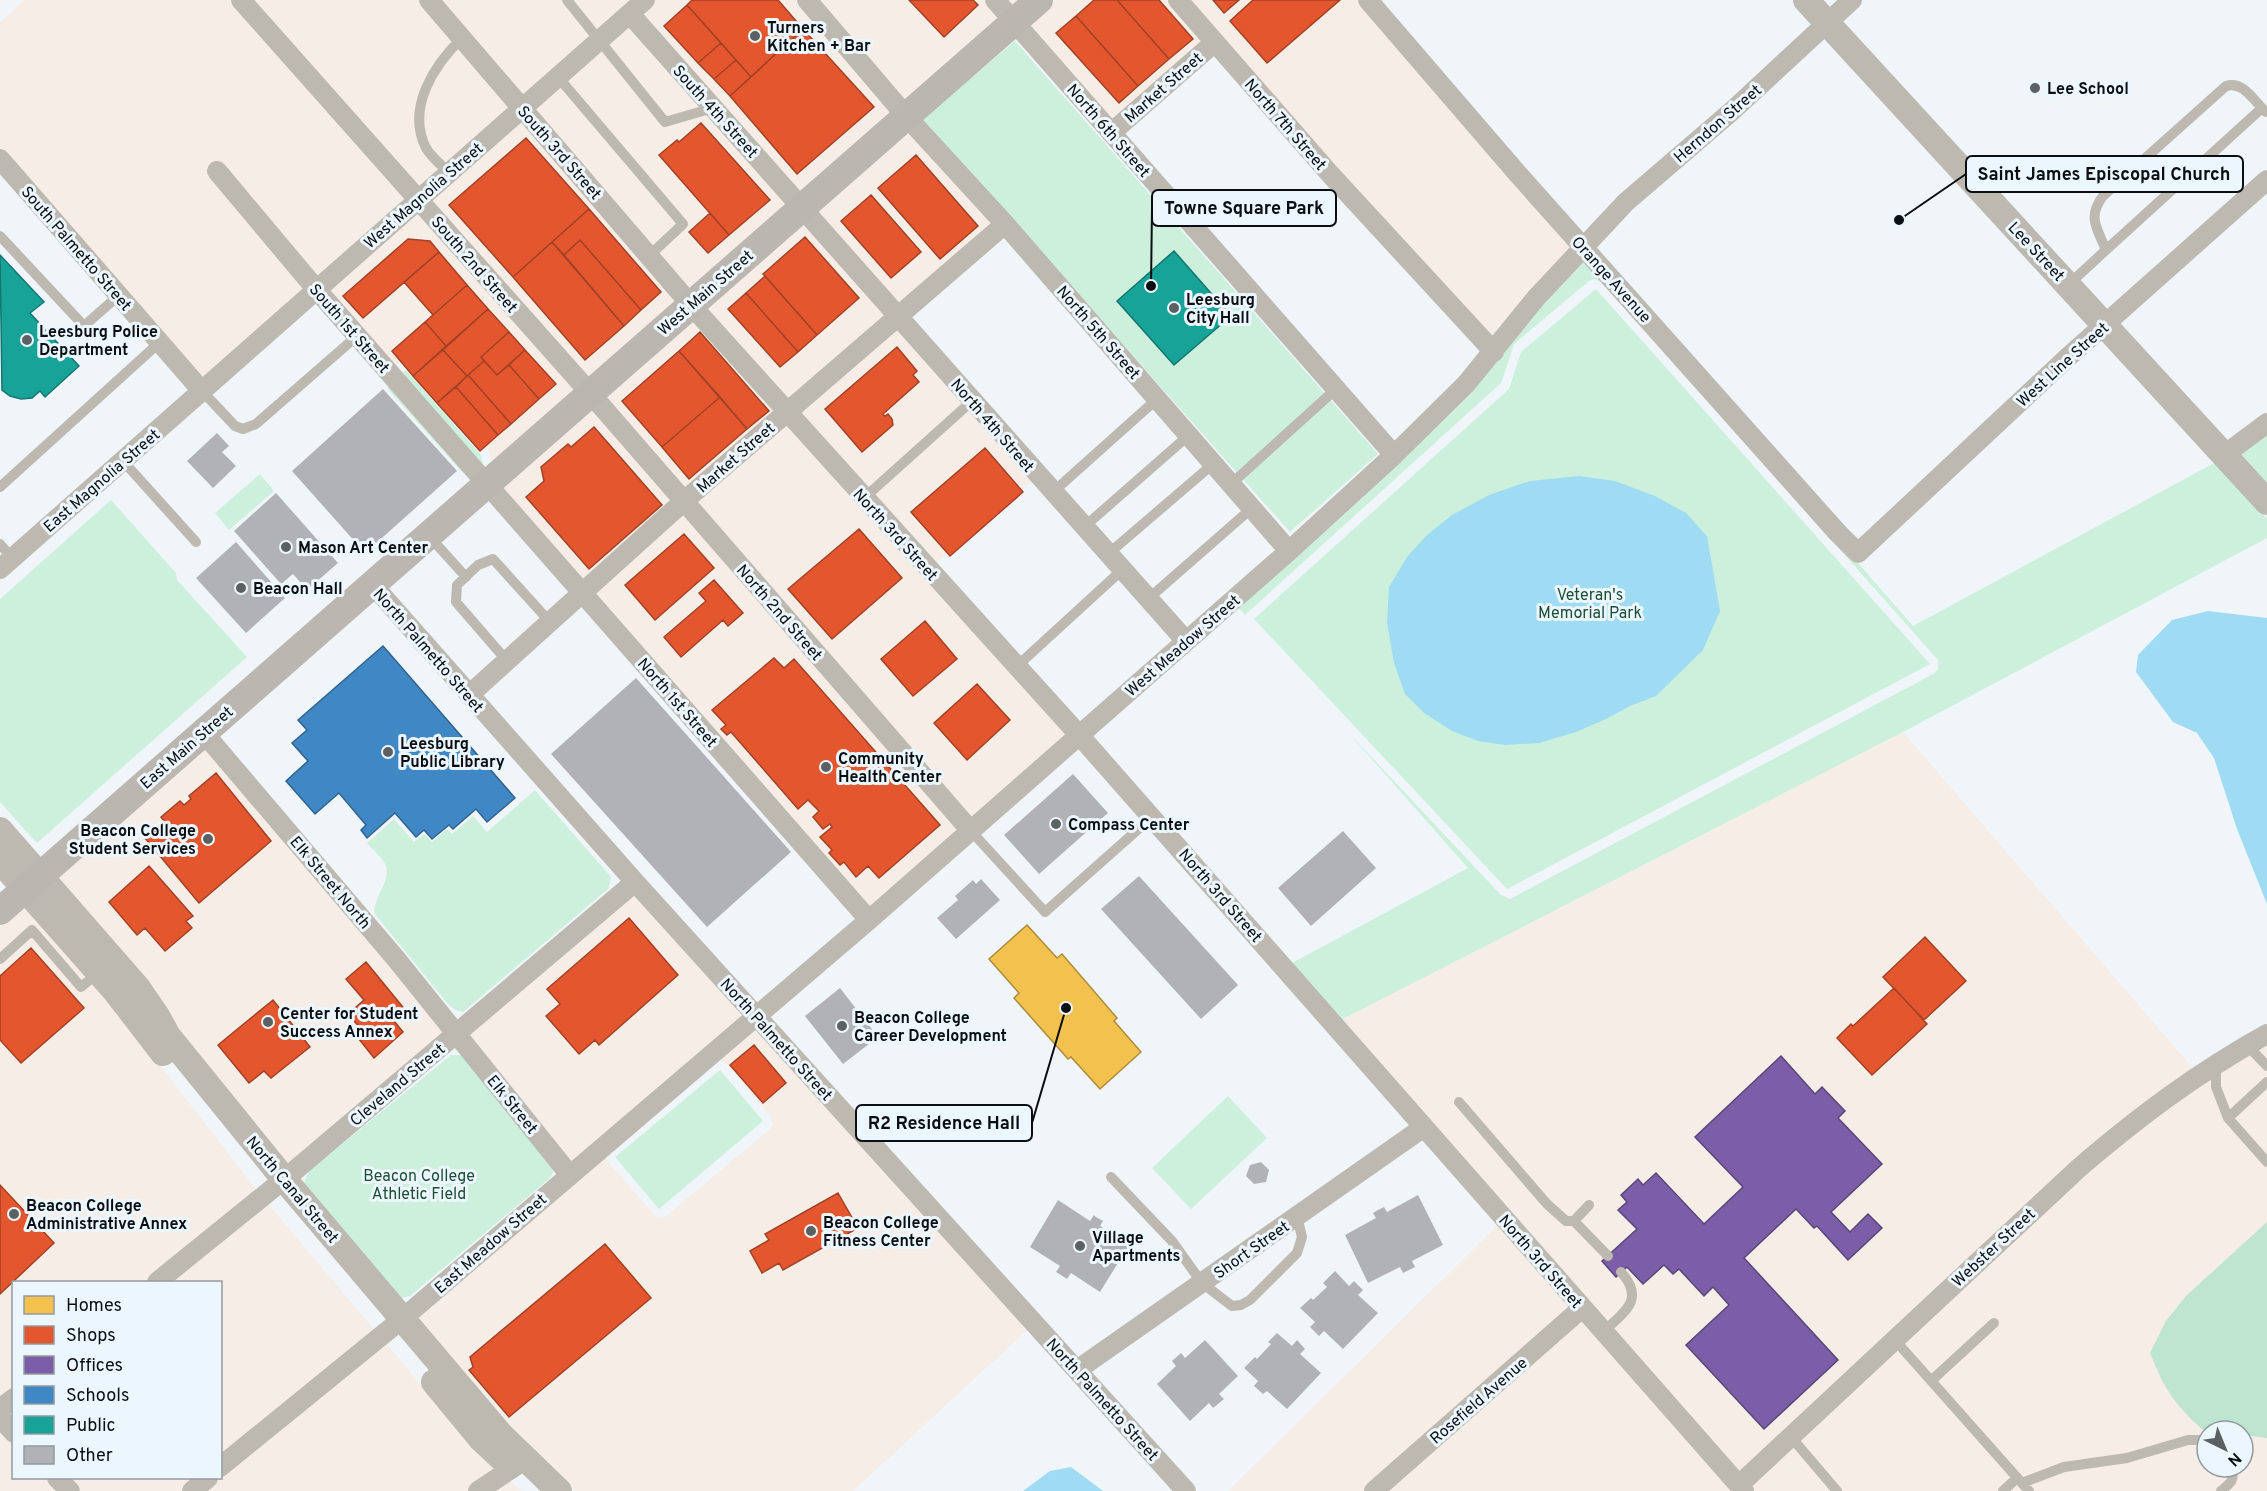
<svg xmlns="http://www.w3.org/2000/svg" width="2267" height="1491" viewBox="0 0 2267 1491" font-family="Overpass,sans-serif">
<rect width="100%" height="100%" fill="#f0f5fa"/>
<path fill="#f5ede6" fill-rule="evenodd" d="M25 0H1021L492 463 488 449 413 364 402 361 387 373 320 298 201 397 0 169V22Z
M1056 0H1367L1585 250 1484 342 1213 49 1117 131 1022 30Z
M914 125 1004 227 899 320 1037 477 928 570 1078 735 872 920 493 493Z
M1903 732 2197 1073 2267 1030V1222L2186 1296 2202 1430 2213 1431H2207V1467H2243V1435L2267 1438V1491H1228L1504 1219 1333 1024Z
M208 743 454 1035 631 887 1036 1322 853 1491H575L508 1427 406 1307 562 1176 474 1054 450 1045 295 1177 56 878ZM719 1060 727 1064 770 1116 773 1124 770 1129 665 1217 657 1218 609 1163 606 1157Z
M26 905 108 998 262 1197 473 1446 521 1491H0V927ZM14 1282H220V1478H14Z"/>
<path fill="#ccf0dc" d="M1015 41 1378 454 1290 532 922 119Z
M1585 250 1913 626 2216 462 2267 518V538L1903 732 1333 1024 1283 968 1468 868 1347 731 1501 895 1510 899 1935 673 1938 669V660L1603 283 1594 279 1589 281 1514 344 1501 383 1245 615 1232 601 1480 373 1484 342Z
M1596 289 1930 664 1507 889 1254 619 1509 389 1521 352Z
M406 370 481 455 483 465 470 475 461 471 387 388Z
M2267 435V487L2235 452Z
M260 474 274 491 229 530 215 513Z
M111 500 176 573 177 580 247 657 37 843 0 802V599Z
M535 790 611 877 609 888 463 1012 455 1010 448 1004 374 913C374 896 391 882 386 866 383 858 373 850 367 843L394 819 414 842 424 834 432 842 447 829 452 834 473 816 487 832Z
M451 1055H460L467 1059 551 1163 553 1172 550 1178 410 1296 399 1299 304 1183 309 1171Z
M720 1070 763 1121 659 1209 615 1157Z
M1228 1096 1267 1138 1191 1209 1152 1168Z"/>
<path fill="#bde5cf" d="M2267 1222V1438L2243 1435V1431L2203 1430C2174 1404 2164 1388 2150 1353L2166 1321 2186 1296Z"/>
<path fill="#a0dbf4" d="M1579 476 1615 481 1655 496 1686 513 1707 536 1720 611 1703 650 1656 696 1630 706 1606 719 1576 732 1539 743 1505 745 1478 741 1452 731 1424 713 1405 694 1394 663 1387 623 1389 587 1407 557 1426 536 1452 515 1489 495 1530 481Z
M2208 611 2267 618V904L2237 829 2214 758 2197 733 2173 722 2136 672 2138 655 2172 620Z
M1071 1467 1103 1491H1023L1050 1471Z"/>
<path fill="#f2c14e" stroke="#ad8c3c" stroke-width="1.5" d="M1027 925 1057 958 1062 954 1117 1018 1114 1021 1141 1052 1100 1089 1071 1057 1068 1059 1014 998 1019 993 989 959Z"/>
<path fill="#e4572e" stroke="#a34125" stroke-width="1.5" d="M692 0H778L803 29 751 77 687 5Z
M909 0H973L978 5 944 37Z
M1094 0H1117L1169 59 1138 86 1076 16Z
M1117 0H1159L1193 39 1169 59Z
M1213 0H1239L1224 13Z
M1253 0H1340L1267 63 1230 21Z
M687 5 721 43 698 63 664 26Z
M1076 16 1138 86 1119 103 1056 33Z
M803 29 874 107 797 174 730 96Z
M721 43 736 60 714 79 698 63Z
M736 60 751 77 730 96 714 79Z
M701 123 770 200 729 235 659 155 677 140 679 142Z
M526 138 589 209 513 277 449 205Z
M916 155 978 226 940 259 878 188Z
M871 195 921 252 891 278 841 221Z
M589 209 661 292 641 310 580 240 564 255 552 242Z
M710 213 729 235 708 253 689 232Z
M805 237 859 298 817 335 763 274Z
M408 239 430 241 439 252 363 318 343 296Z
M580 240 641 310 624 326 564 255Z
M552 242 624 326 585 360 513 277Z
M439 252 467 285 433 315 404 282Z
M765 276 817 335 798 352 746 293Z
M467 285 488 309 446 346 425 322Z
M746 293 798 352 780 367 728 309Z
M488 309 509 332 481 357 484 361 467 376 443 350Z
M425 322 446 346 413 376 392 351Z
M509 332 525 350 497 375 481 357Z
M700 332 769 411 747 429 679 351Z
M897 347 917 371 913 375 919 382 883 414 885 416 888 414 892 419 893 425 862 452 825 409Z
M443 350 467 376 437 403 413 376Z
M525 350 556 384 539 399 509 365Z
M679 351 720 397 662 447 622 401Z
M484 361 497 375 509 365 539 399 511 424 468 375Z
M468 375 511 424 498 435 456 387Z
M456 387 498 435 480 451 437 403Z
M720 397 747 429 689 479 662 447Z
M594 427 662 505 589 569 526 497 544 481 541 467 568 444 571 447Z
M985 448 1023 492 950 556 911 512Z
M859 529 902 578 832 639 788 589Z
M684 534 714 568 655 620 625 585Z
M714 580 743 613 728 626 723 620 681 657 664 637 706 601 699 593Z
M925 621 957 659 913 696 881 659Z
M774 658 784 668 794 659 940 825 879 878 868 866 856 877 844 862 840 865 829 853 832 850 820 837 832 827 830 824 823 829 813 817 819 811 808 800 798 809 731 732 727 735 721 729 726 725 712 710Z
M977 684 1010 720 967 760 934 723Z
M216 773 271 841 199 903 145 838 164 821 161 817 180 801 184 805 191 799 189 796Z
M149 866 193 916 186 921 192 928 165 951 145 928 137 935 109 902Z
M629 918 678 975 599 1045 595 1040 579 1054 546 1016 560 1004 547 989Z
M1925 937 1966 981 1924 1020 1883 977Z
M31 948 84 1008 21 1063 0 1040V976Z
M366 962 406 1011 394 1021 403 1032 374 1058 355 1034 361 1029 348 1014 364 1000 346 979Z
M1894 988 1927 1024 1872 1075 1837 1038 1851 1024 1853 1026Z
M273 1000 310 1047 271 1078 264 1071 249 1083 218 1045Z
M754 1045 786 1083 763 1103 730 1065Z
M0 1185 54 1243 0 1294Z
M838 1193 858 1228 783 1270 779 1263 762 1273 750 1251 769 1240 765 1234Z
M605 1244 651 1298 509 1417 469 1370 473 1367 470 1357Z"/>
<path fill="#7b5ea7" stroke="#59467a" stroke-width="1.5" d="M1781 1056 1815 1094 1822 1087 1845 1111 1838 1118 1882 1164 1831 1212 1850 1232 1868 1214 1882 1228 1848 1260 1817 1226 1814 1228 1796 1209 1744 1258 1838 1360 1764 1429 1686 1345 1729 1305 1713 1287 1704 1296 1679 1269 1673 1274 1664 1265 1643 1284 1627 1267 1616 1277 1602 1261 1637 1229 1618 1210 1627 1202 1621 1195 1638 1179 1643 1185 1656 1173 1704 1224 1743 1187 1695 1137Z"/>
<path fill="#3f88c5" stroke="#2f648f" stroke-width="1.5" d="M383 646 515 798 487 822 476 809 453 829 449 825 432 839 424 830 416 837 395 813 367 838 361 830 366 825 339 793 315 814 286 781 308 761 292 743 307 730 298 720Z"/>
<path fill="#17a398" stroke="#137770" stroke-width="1.5" d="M1174 251 1231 316 1174 365 1117 301Z
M0 255 44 302 30 313 79 366 45 397 40 391 32 398 21 399 10 396 2 390Z"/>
<path fill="#b1b2b5" d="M383 389 457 471 365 553 292 471Z
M217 433 229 446 222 452 236 466 213 488 187 461Z
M276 493 338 563 307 590 293 574 281 584 234 531Z
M236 542 285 598 246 633 196 578Z
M636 678 791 852 707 927 551 754Z
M1073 774 1108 813 1039 874 1004 835Z
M1343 831 1376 868 1311 926 1278 888Z
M1139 876 1238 985 1201 1019 1101 909Z
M981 879 1000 900 956 939 937 918 958 900 955 896 973 880 976 884Z
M840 988 878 1037 843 1064 805 1016Z
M1261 1162 1269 1170 1266 1182 1254 1184 1246 1176 1250 1165Z
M1418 1195 1443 1245 1412 1261 1415 1267 1403 1273 1400 1267 1368 1283 1345 1235 1376 1218 1373 1213 1378 1210 1384 1207 1387 1212Z
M1058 1200 1090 1221 1094 1215 1096 1217 1103 1221 1100 1226 1129 1245 1100 1292 1071 1273 1067 1279 1056 1272 1060 1266 1030 1247Z
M1335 1271 1349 1286 1354 1281 1363 1290 1358 1295 1378 1313 1343 1349 1324 1331 1319 1336 1310 1327 1315 1322 1300 1308 1311 1298 1313 1300 1327 1287 1323 1283Z
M1277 1333 1292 1346 1297 1340 1305 1349 1300 1354 1321 1373 1287 1409 1267 1391 1263 1394 1254 1386 1258 1381 1244 1368 1255 1357 1257 1359 1271 1344 1268 1342Z
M1205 1340 1238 1376 1219 1394 1224 1399 1213 1408 1209 1403 1190 1421 1157 1384 1176 1366 1172 1361 1181 1353 1185 1358Z"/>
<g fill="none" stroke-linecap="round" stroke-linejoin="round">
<path stroke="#bdb9b1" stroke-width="10" d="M567 0 665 122 713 108
M558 77 683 224 649 256
M449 172C441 165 431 157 426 148 406 108 434 65 462 38
M0 236 84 326 118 296
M2106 250 2262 108 2266 112
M2068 285 2106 250C2097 228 2087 217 2103 196L2226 86C2242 81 2252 98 2262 108
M202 391 235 426 243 429 256 424 357 336
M123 461 196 542
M1231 484 1336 389
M0 487 160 342
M1053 492 1157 399
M864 498 972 401
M1084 527 1189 435
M428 535 466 577
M0 544 12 558
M1108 554 1213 464
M1148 599 1252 508
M507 661 456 602 457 585 478 565 493 559 550 622
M1016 667 1122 570
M971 831 1045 912 1152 817
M0 959 32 930 81 987 99 972
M2247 1045 2267 1066
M2216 1065V1087L2228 1118 2267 1162
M1459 1102 1547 1204 1566 1221H1574
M2228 1118 2267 1082
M1111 1177 1172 1241 1202 1283 1232 1306 1241 1305 1250 1300 1297 1253 1302 1237 1297 1216
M1589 1205 1574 1221 1608 1256
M1603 1332C1624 1312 1646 1300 1621 1272
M1894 1339 2029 1491
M1932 1380 1994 1323
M1791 1437 1837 1491
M2022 1483 2064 1467 2127 1458 2188 1440H2201L2207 1444
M2003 1491 2017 1478
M2221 1491C2231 1483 2235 1480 2232 1467"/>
<path stroke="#bdb9b1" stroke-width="20" d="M241 0 590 393 971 831
M429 0 691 305 1080 736 1744 1491
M807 0 906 116 1005 224 1289 551
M995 0 1394 455
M1178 0 1330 174 1494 352
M1368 0 1517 173 1837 532 1858 553 2067 358 2267 180
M630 14 1186 641
M1111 133 1215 42
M0 159 202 391
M217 171 316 289 869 920
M2224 455 2267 423
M0 569 645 0
M372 584 635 882 1186 1491
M469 695 684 501 1005 224
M203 732 397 960 569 1174
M157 1282 293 1172 635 882
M1077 1370 1424 1127
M0 1409 14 1398
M0 1417 14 1433
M220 1467 402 1319 869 920 1289 551 1394 455 1466 384 1536 298 1626 202 1732 111 1852 0
M57 1478 70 1491
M1739 1485 2080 1167C2141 1115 2197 1073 2267 1034
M192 1491 208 1478
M478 1491 523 1461
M1374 1491 1582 1308"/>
<path stroke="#bdb9b1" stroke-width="26" d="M1806 0 2267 502
M0 830 137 987 157 1016 168 1036 284 1179 500 1434 559 1491
M0 861 116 992 163 1053
M434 1382 481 1439 510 1466"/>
<path stroke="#bbb6af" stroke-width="28" d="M0 911 1039 0"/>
</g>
<g fill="#5b6063" stroke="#ecf6fe" stroke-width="2">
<circle cx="755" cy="36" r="6"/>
<circle cx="2035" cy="88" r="6"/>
<circle cx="1174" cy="308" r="6"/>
<circle cx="27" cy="340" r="6"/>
<circle cx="286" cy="547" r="6"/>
<circle cx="241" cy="588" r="6"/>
<circle cx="388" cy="752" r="6"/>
<circle cx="826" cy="767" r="6"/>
<circle cx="1056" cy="824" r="6"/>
<circle cx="208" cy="839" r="6"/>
<circle cx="268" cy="1022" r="6"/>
<circle cx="842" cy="1026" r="6"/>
<circle cx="14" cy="1214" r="6"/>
<circle cx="811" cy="1231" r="6"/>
<circle cx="1080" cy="1246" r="6"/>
</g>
<g text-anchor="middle" stroke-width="6" stroke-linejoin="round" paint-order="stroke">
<g font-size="16" font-weight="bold" fill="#0b0f11" stroke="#ecf6fe" text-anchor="start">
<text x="767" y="33">Turners<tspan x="767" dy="18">Kitchen + Bar</tspan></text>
<text x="2047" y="94">Lee School</text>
<text x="1186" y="305">Leesburg<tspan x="1186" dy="18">City Hall</tspan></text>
<text x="39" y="337">Leesburg Police<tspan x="39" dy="18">Department</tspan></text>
<text x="298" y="553">Mason Art Center</text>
<text x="253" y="594">Beacon Hall</text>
<text x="400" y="749">Leesburg<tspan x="400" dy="18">Public Library</tspan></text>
<text x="838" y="764">Community<tspan x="838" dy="18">Health Center</tspan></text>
<text x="1068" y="830">Compass Center</text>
<text x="196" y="836" text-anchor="end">Beacon College<tspan x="196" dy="18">Student Services</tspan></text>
<text x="280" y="1019">Center for Student<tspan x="280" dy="18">Success Annex</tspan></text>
<text x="854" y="1023">Beacon College<tspan x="854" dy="18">Career Development</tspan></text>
<text x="26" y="1211">Beacon College<tspan x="26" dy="18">Administrative Annex</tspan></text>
<text x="823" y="1228">Beacon College<tspan x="823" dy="18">Fitness Center</tspan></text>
<text x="1092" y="1243">Village<tspan x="1092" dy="18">Apartments</tspan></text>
</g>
<g font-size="16" fill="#0b0f11" stroke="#ecf6fe">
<text transform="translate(1163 87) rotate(-41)" y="6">Market Street</text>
<text transform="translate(716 111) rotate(48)" y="6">South 4th Street</text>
<text transform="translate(1717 123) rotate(-41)" y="6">Herndon Street</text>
<text transform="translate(1286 124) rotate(49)" y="6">North 7th Street</text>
<text transform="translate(1109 130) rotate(49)" y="6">North 6th Street</text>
<text transform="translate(560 152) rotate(49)" y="6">South 3rd Street</text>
<text transform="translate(423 195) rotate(-41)" y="6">West Magnolia Street</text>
<text transform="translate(77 248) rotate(49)" y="6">South Palmetto Street</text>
<text transform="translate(2037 251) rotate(47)" y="6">Lee Street</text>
<text transform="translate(475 264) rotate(49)" y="6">South 2nd Street</text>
<text transform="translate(1612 279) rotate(48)" y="6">Orange Avenue</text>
<text transform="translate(705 292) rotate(-41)" y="6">West Main Street</text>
<text transform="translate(350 328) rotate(49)" y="6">South 1st Street</text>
<text transform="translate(1099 332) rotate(49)" y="6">North 5th Street</text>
<text transform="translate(2062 364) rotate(-42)" y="6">West Line Street</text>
<text transform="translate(993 425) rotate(49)" y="6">North 4th Street</text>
<text transform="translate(735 457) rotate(-41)" y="6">Market Street</text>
<text transform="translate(101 480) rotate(-41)" y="6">East Magnolia Street</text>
<text transform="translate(896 534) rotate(48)" y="6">North 3rd Street</text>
<text transform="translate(780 612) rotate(49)" y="6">North 2nd Street</text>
<text transform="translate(1182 645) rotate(-41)" y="6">West Meadow Street</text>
<text transform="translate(429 650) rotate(49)" y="6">North Palmetto Street</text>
<text transform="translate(678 702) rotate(49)" y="6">North 1st Street</text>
<text transform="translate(186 747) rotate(-41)" y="6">East Main Street</text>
<text transform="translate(331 882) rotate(50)" y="6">Elk Street North</text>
<text transform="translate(1221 895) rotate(49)" y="6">North 3rd Street</text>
<text transform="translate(777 1039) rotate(48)" y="6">North Palmetto Street</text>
<text transform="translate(397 1084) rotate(-40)" y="6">Cleveland Street</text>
<text transform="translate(513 1104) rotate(51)" y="6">Elk Street</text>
<text transform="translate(293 1189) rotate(50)" y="6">North Canal Street</text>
<text transform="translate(490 1243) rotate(-41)" y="6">East Meadow Street</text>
<text transform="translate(1993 1247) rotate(-43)" y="6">Webster Street</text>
<text transform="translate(1251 1249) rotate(-35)" y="6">Short Street</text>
<text transform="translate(1541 1261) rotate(49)" y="6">North 3rd Street</text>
<text transform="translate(1103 1399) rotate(48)" y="6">North Palmetto Street</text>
<text transform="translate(1478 1400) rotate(-41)" y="6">Rosefield Avenue</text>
</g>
<g font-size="16" fill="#1c4e31" stroke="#ecf6fe">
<text x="1590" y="600">Veteran's<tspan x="1590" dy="18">Memorial Park</tspan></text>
<text x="419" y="1181">Beacon College<tspan x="419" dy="18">Athletic Field</tspan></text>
</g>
</g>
<path fill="none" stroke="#0b0f11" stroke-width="2" d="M1899 220L1966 174M1151 286L1152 208M1066 1008L1032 1123"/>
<g fill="#0b0f11" stroke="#ecf6fe" stroke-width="2">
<circle cx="1899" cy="220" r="6"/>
<circle cx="1151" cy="286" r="6"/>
<circle cx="1066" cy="1008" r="6"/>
</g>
<g fill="#ecf6fe" stroke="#0b0f11" stroke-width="2">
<rect x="1966" y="156" width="277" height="36" rx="6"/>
<rect x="1152" y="190" width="184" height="36" rx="6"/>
<rect x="856" y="1105" width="176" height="36" rx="6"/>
</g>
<g font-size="18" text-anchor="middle" font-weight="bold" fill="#0b0f11">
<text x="2104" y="180">Saint James Episcopal Church</text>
<text x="1244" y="214">Towne Square Park</text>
<text x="944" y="1129">R2 Residence Hall</text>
</g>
<rect x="12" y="1281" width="210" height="198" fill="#ecf6fe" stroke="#929a9f" stroke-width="1.5"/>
<rect x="24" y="1296" width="30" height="18" fill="#f2c14e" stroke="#929a9f" stroke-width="1.5"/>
<text x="66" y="1311" font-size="18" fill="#0b0f11">Homes</text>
<rect x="24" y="1326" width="30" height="18" fill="#e4572e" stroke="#929a9f" stroke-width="1.5"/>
<text x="66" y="1341" font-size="18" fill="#0b0f11">Shops</text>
<rect x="24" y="1356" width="30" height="18" fill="#7b5ea7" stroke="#929a9f" stroke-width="1.5"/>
<text x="66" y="1371" font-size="18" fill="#0b0f11">Offices</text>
<rect x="24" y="1386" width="30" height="18" fill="#3f88c5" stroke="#929a9f" stroke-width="1.5"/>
<text x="66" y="1401" font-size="18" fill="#0b0f11">Schools</text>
<rect x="24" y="1416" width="30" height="18" fill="#17a398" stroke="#929a9f" stroke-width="1.5"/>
<text x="66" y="1431" font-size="18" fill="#0b0f11">Public</text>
<rect x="24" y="1446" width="30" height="18" fill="#b1b2b5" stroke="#929a9f" stroke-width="1.5"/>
<text x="66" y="1461" font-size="18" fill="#0b0f11">Other</text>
<g transform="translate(2225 1449) rotate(137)"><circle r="28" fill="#ecf6fe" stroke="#929a9f" stroke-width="1.5"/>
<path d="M0-4.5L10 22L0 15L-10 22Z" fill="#5b6063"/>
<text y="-9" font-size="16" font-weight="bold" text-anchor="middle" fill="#0b0f11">N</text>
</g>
</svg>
